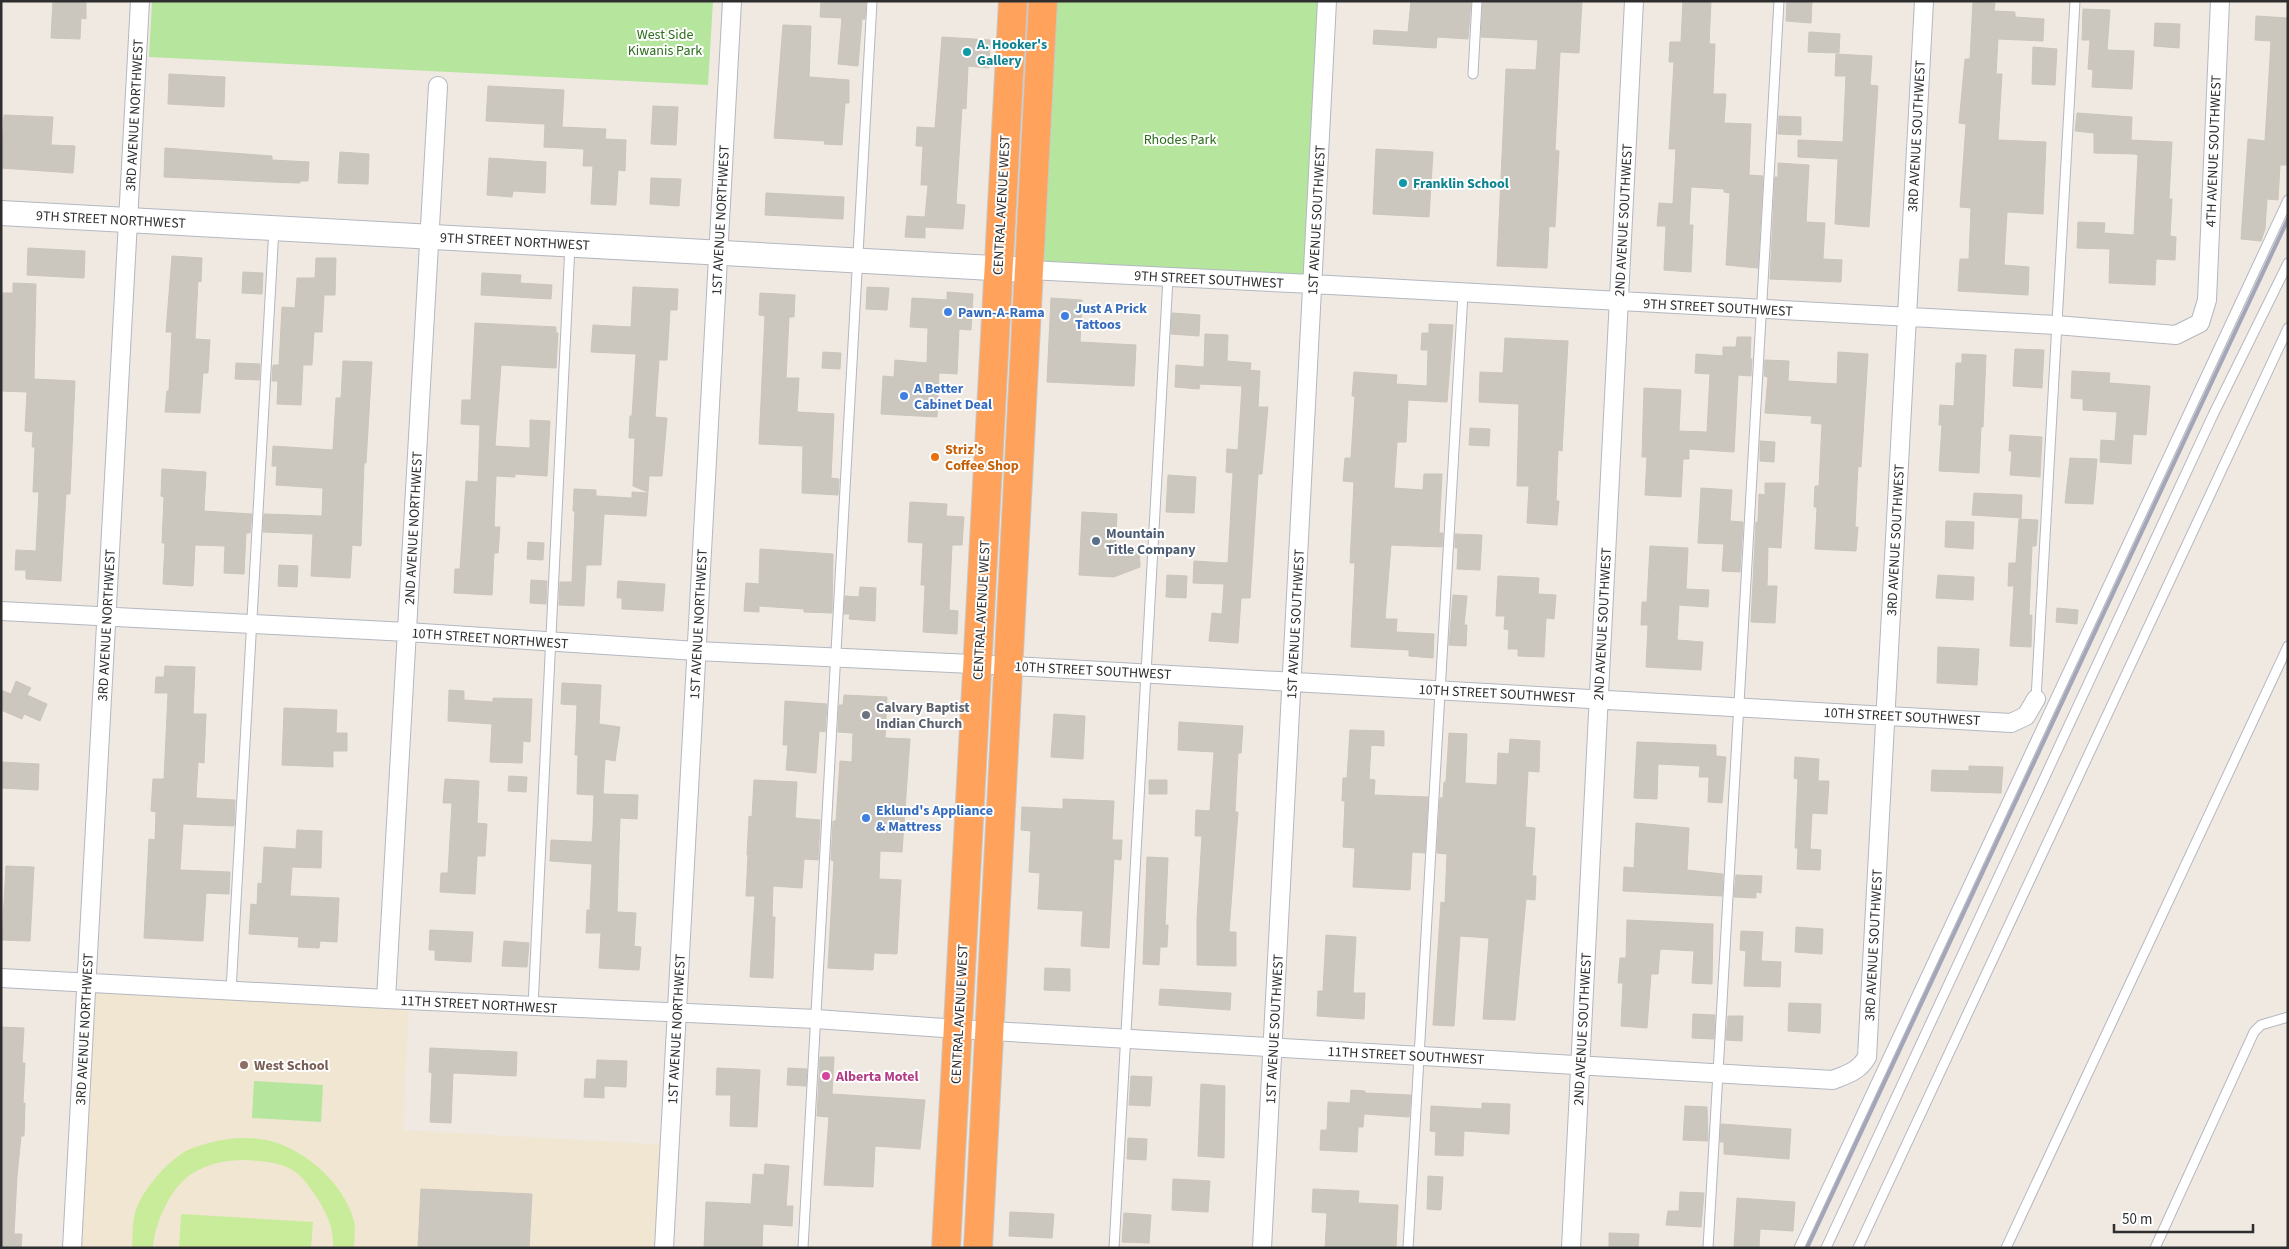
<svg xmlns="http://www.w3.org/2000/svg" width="2289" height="1249" viewBox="0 0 2289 1249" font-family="'Source Sans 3',sans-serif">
<rect width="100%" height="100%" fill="#efe9e1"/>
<path fill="#f0e6d1" d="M87 983 409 1000 403 1130 670 1145 664 1248H72Z"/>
<path fill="#b6e59e" d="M152 1H713L708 85 149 57Z
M1043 1H1327L1312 284 1029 270Z
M254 1081 323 1085 321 1122 252 1118Z"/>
<path fill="#c9ec9a" d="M237 1138C244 1138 252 1138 260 1139 300 1144 344 1182 354 1221 356 1229 354 1239 354 1248H333C334 1230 328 1216 319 1201 313 1192 306 1181 298 1174 288 1165 272 1162 259 1161 237 1158 212 1161 193 1173 171 1186 154 1224 153 1248H132C133 1237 132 1224 135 1213 141 1191 168 1160 188 1150 204 1143 220 1140 237 1138Z
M181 1214 313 1222 311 1248H179Z"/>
<path fill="#cbc7bf" stroke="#cbc5ba" d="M53 1H86V19L81 18 80 39 51 38Z
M821 1H866L865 19H862L858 66 838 64 842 18 820 17Z
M1411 1H1471L1468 39 1437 37 1436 48 1373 44 1374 30 1408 32Z
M1483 1H1582L1579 53 1560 52 1555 150 1559 151 1555 227 1549 226 1547 268 1497 266 1506 69 1536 70 1538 40 1481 37Z
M1683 1H1711L1709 44H1715L1713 94H1726L1724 123 1751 124 1749 175 1763 176 1758 268 1726 265 1730 193 1724 192V189L1691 187 1689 225H1693L1691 272 1664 270 1666 226H1657L1659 203 1673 204 1676 149H1669L1674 62H1669L1670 42H1681Z
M1787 1H1812L1811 23 1786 21Z
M1973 2 1995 3 1994 11 2015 12V17L2044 19 2043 41 1998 39 1996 74H2002L1998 140 2046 142 2043 214 2007 212 2004 265 2029 267 2028 295 1958 291 1960 259H1969L1971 208 1960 207 1966 124 1959 123 1965 59H1970Z
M2083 9 2110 10 2107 50 2134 51 2132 89 2092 87 2093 70 2088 69 2090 40H2082Z
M2256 16 2288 18V165H2280L2278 200 2267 199 2265 229 2261 241 2241 239 2248 139 2265 141 2271 41 2255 40Z
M2155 23 2180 24 2179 48 2154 46Z
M783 25 811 26 809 77 849 80V103H845L842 145 824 144 825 141 774 138Z
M1809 32 1840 34 1839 53 1808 52Z
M942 37 990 40 989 68 968 66 966 109 962 108 956 204 965 205 963 229 925 227V238L905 237 907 216 925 217 928 185H921L923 146H916L917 127 935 128Z
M2033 47 2057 49 2055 85 2032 84Z
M1836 54 1872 56 1870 85 1878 86 1869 227 1835 224 1838 159 1798 157V140L1843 142 1846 76H1835Z
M169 74 225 77 224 107 168 104Z
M488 86 564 90 562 127 606 129 605 139 626 140 625 171 618 170 616 205 591 204 593 166H583L584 149 544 147 545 124 486 121Z
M653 106 678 107 676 145 651 144Z
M2077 113 2132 117 2131 140 2172 142 2169 199H2172L2170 236 2176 237 2175 260 2156 259 2155 285 2109 283 2110 249 2077 248 2078 222 2105 223 2104 233 2134 235 2138 155 2135 154 2094 153V133L2075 131Z
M4 115 53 117 51 145 75 146 73 173 1 168Z
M1779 116 1801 117V135L1778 134Z
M165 148 272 156V160L309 162 308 181H300V183L271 182 164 177Z
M1376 149 1433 152 1429 217 1373 214Z
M340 152 369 154 368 184 338 183Z
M489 158 546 162 545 193 513 191 512 197 487 195Z
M1778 163 1809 165 1806 222 1825 223 1823 259 1842 260 1841 282 1770 279 1775 177H1778Z
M651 178 681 179 679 206 650 204Z
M766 193 844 197 843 219 765 215Z
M28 248 85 251 84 278 27 275Z
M172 256 202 258 201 282 198 281 195 339 210 340 208 373H203L200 413 165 412 167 391H169L172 332H166Z
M316 258H336L335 295H324L322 332H314L312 365H303L301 405 277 404 278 381H272L273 365H279L282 307 295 308 297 278H315Z
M243 272 263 273 262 294 242 293Z
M482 273 521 275 520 283 552 285 551 299 481 295Z
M13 283 36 284 34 379 75 381 70 494H66L61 581 26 579V570H15L16 550 36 551 39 492H33L35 447H32L33 432 25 431 27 392 1 391V293H13Z
M633 287 678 289 677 310H670L667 360H659L655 417 667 418 662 476H649L648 492 633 486 635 438H629L630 416H632L636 354 591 352 593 325 631 327Z
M867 287 889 288 887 310 866 309Z
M947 292 973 294 971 330 959 329 957 374 939 373 937 417 881 414 883 376 894 377 895 360 927 363 928 328 910 327 912 298 947 300Z
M760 293 795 295 794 317H789L786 378H799L797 412 834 414 831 478 839 479 838 495 802 493 803 446 759 444 765 316 759 315Z
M1051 298 1082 300 1080 342 1136 345 1134 386 1047 382Z
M1172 313 1200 315 1199 336 1171 334Z
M475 323 556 327V333H558L556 368 501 365 495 446 530 448V420L550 421 547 476 515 474V477L496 476 494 527H500L498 553H494L492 595 454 593 455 569H460L466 481 478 482 480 425 461 424 462 400H471Z
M1429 324 1453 325 1447 402 1408 400 1406 442H1397L1394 488 1423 490 1424 474H1442L1439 533H1443L1442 547 1391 545 1385 619H1397L1396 632 1434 634 1433 658 1409 656V650L1351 647 1355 563H1350L1354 482 1343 481 1345 458H1351L1355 396H1352L1354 372 1397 375 1396 384 1427 386 1428 350H1421L1422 333H1429Z
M1205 334 1228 335 1227 361 1251 363 1250 370 1260 371 1258 407H1268L1262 474H1258L1250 598H1241L1238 643 1209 641 1212 613 1222 614 1224 584 1193 583 1194 561 1228 563 1233 473 1226 472 1227 449 1238 450 1242 386 1200 384 1199 389 1175 387 1176 365 1204 367Z
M1737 337H1751L1750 359H1752L1751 376 1738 375 1734 452 1689 449V459H1683L1681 497 1645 495 1647 457H1642L1644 388 1681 390 1679 431 1707 432 1710 374 1695 373 1696 354 1723 356V347H1736Z
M1505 338 1568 341 1562 451 1558 450 1556 501H1559L1557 525 1527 523 1529 486H1517L1519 404 1479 402 1480 372 1503 373Z
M2015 349 2044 350 2042 388 2013 386Z
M823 352 841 353 840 369 822 368Z
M1838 352 1868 354 1861 467 1858 466 1855 527H1858L1856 551 1815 549 1817 507H1814L1815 486H1819L1822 424 1811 423 1812 416 1765 413 1768 377 1764 376 1765 360 1789 361 1788 381 1837 384Z
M1962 354 1986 355 1983 427H1981L1979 473 1939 471 1942 425H1939L1940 405 1954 406 1956 363H1962Z
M343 361 372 362 366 463H364L361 546 352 545 350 578 311 576 313 534 263 532 264 514 322 516 323 488 276 485 277 466H272L273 446 333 450 336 398H341Z
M236 363 260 364 259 380 235 379Z
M2072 371 2110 373 2109 383 2150 386 2146 435 2133 434 2131 464 2100 462 2101 440 2115 441 2117 412 2083 410V399L2071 398Z
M1470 428 1490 429 1489 446 1469 445Z
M2010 435 2042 437 2040 477 2010 475 2012 451H2009Z
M1760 441 1775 442 1774 462 1760 461Z
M2070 458 2097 459 2093 504 2065 503Z
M162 469 206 472 204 511 252 514 250 533H246L244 574 224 573 225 546 195 545 193 586 163 584 165 543H162L164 497 161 496Z
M1168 475 1196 477 1194 513 1166 512Z
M1765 483H1785L1781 548 1768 547 1767 586H1777L1775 623 1751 622 1756 522H1758L1759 494 1765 495Z
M1701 488 1732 490 1730 521 1743 522 1740 572 1722 571 1724 544 1698 543Z
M574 489 596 490V496L632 498V492L648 493 646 516 604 514 601 565H586L584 606 559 605 560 582H572L575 511H573Z
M1974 493 2022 495 2021 518 1972 515Z
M910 502 947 504 946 516 964 517 962 545H952L949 610 958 611 957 634 923 632 925 585H921L923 543 908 542Z
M1082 512 1117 514 1115 556 1139 546 1140 567 1114 577 1079 575Z
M2019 519 2038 520 2036 546H2032L2029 615H2032L2031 647 2010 646 2014 586H2008L2009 563H2016Z
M1946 521 1974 522 1973 549 1945 547Z
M1455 534 1482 535 1480 570 1457 569 1458 548H1455Z
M528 542 544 543 543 560 527 559Z
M1650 546 1688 548 1686 589 1709 590 1708 607 1679 605 1677 640 1703 642 1701 670 1646 667 1648 625H1641L1642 602H1647Z
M760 549 833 554 832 613 804 612V609L759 606V612L744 611 746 583 759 584Z
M279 565 298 566 297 587 278 586Z
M1167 575 1187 576 1186 598 1166 597Z
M1938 575 1974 577 1973 600 1936 598Z
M1498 576 1539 578 1538 594 1556 595 1554 619 1546 618 1544 657 1518 656V649H1508L1509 630 1504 629 1505 616H1496Z
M531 580 547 581 546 604 530 603Z
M618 581 665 584 663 611 622 609V598H617Z
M860 587 876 588 875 621 849 619 850 614H844L845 596 859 597Z
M1453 595 1467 596 1464 625H1467L1466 646 1449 645Z
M2057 608 2078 610 2077 624 2056 622Z
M1938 647 1979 649 1977 685 1937 683Z
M165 666 195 667 193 714H206L204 763 198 762 196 798 235 800 234 826 183 824 180 870 230 872 229 894 206 893 203 941 144 938 149 839 155 840 156 812 151 811 153 779H164L168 693H155L156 677H164Z
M16 681 31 688 27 695 47 704 40 721 24 714 22 719 1 710V690L11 694Z
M562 683 601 685 599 724 620 727 615 761 605 759 603 794 638 795 637 819 620 818 617 912 636 913 634 946 641 947 639 970 599 968 601 933H586L587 910H590L592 864 550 861 551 840 592 842 593 828 594 795 577 794 578 755H575L577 705 561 704Z
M449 690 464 691V700L493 702V698L532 699 530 742 523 741 522 763 490 762 492 724 448 721Z
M844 695 887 697 885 738 910 739 902 852 880 851 879 879 901 880 897 954 874 953 873 970 828 968 834 861 831 860 833 821H836L840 761 852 762 853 733 838 732 839 705H843Z
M785 701 827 704 825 732 819 731 816 773 786 770 788 745H783Z
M284 708 337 710 336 733H347V751H333V767L282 765Z
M1054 714 1085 716 1083 759 1051 757Z
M1179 722 1243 726 1241 753H1238L1235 812H1238L1236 838 1229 932H1236V966L1197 965V919L1202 836H1195L1196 810 1210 811 1214 752 1178 750Z
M1350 730 1384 731V746L1371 745 1369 779 1375 780 1374 795 1428 797 1425 853 1412 852 1410 890 1353 887 1355 848 1343 847 1345 801H1342L1343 778H1347Z
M1449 733 1467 734 1465 783 1497 785 1498 753 1509 754 1510 739 1540 741 1539 772 1528 771 1525 827 1535 828 1532 876H1536L1535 900 1526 899 1515 1020 1483 1019 1489 938 1460 936 1454 1026 1433 1025 1441 902 1445 903 1447 854 1437 853 1440 798H1443L1444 782H1446Z
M1637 742 1716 745V756L1726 757 1722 803 1708 802 1709 777H1699L1700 766 1658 764 1657 799 1634 798Z
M1795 757 1819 759 1818 781H1829L1827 814 1812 813 1810 849 1795 848 1798 779 1794 778Z
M1 762 39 764 38 790 1 788Z
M1969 766 2003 767 2001 793 1931 791 1932 770 1969 771Z
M509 776 527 777 526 792 508 791Z
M445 779 479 781 477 823 487 824 485 856H477L475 894 440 892 441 873H448L452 803H443Z
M754 780 797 782 795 818 820 820 818 860 804 859 802 888 773 886 772 917H775L773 978 750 977 755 896H746L748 855H747L749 816 752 817Z
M1149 780H1167V794H1149Z
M1063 799 1114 801 1112 840H1122L1121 860 1114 859 1109 948 1081 946 1083 911 1038 909 1040 873 1029 872 1031 831 1021 830 1022 807 1063 809Z
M1636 823 1689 828 1687 870 1723 874 1722 896 1623 891 1624 867 1634 868Z
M297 830 322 831 321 868 292 867 290 896 339 898 337 942 320 941 319 948 298 947 299 937 249 934 251 904 257 905 258 883 262 884 264 847 296 849Z
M1798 848 1821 850 1820 870 1797 869Z
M1147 857 1168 858 1165 925H1168L1167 947H1160L1159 965 1143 964Z
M6 866 34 867 30 941 2 940Z
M1736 875 1762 876 1761 893 1756 892V898L1734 897Z
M1627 920 1713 924 1712 984 1692 983 1694 951 1660 949 1658 974H1651L1647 1028 1621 1026 1623 983H1618L1620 958H1626Z
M1796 927 1823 929 1822 954 1795 952Z
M430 930 473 932 471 962 435 960V950H429Z
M1741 931 1763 932 1761 961 1781 962 1780 987 1744 986 1746 951 1740 950Z
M1326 935 1356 937 1353 993H1365L1364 1019 1317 1016 1318 991H1323Z
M504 941 529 943 527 967 502 966Z
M1045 968 1070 969V991L1044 990Z
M1160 989 1231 993 1230 1010 1159 1005Z
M1789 1003 1821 1004 1820 1033 1788 1031Z
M1693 1014 1715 1015 1714 1039 1692 1038Z
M1728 1016H1743L1742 1041 1726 1040Z
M1 1027 24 1028 22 1063H25L23 1103H25L24 1136H21L17 1176 14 1234H22L21 1248H1Z
M430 1048 517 1052 516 1076 453 1073 451 1123 430 1122 432 1073 429 1072Z
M820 1057H834L832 1094 925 1100 920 1149 875 1146 873 1187 824 1185 829 1117 817 1116Z
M597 1060 627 1061 626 1087 604 1086V1098L584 1097 585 1079H596Z
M717 1068 760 1070 757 1127 730 1126 731 1095H716Z
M788 1068 807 1069 806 1086 787 1085Z
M1131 1076 1152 1077 1150 1106 1129 1105Z
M1201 1084 1225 1086 1224 1158 1198 1156Z
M1351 1090 1365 1091V1093L1411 1095 1409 1117 1364 1114 1363 1127H1358L1357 1152 1320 1150 1321 1130H1327L1328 1102 1350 1103Z
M1482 1103 1510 1104 1509 1134 1464 1131 1463 1156 1435 1155 1436 1132 1430 1131 1431 1106 1482 1109Z
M1685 1106 1707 1107 1708 1141 1683 1140Z
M1721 1124 1791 1129 1789 1159 1724 1154V1142H1720Z
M1128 1138 1147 1139 1146 1160 1127 1159Z
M765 1164 789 1166 786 1206H793L792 1226 763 1224 762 1248H704L706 1202 751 1204 753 1174 764 1175Z
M1428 1176 1443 1177 1441 1210 1427 1209Z
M1173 1179 1210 1181 1208 1212 1172 1210Z
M421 1189 532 1194 529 1248H418Z
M1313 1189 1359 1191 1358 1203 1398 1205 1396 1248H1325L1327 1213 1312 1212Z
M1680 1192 1704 1193 1701 1227 1666 1225 1668 1211H1679Z
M1737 1198 1795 1202 1793 1231 1760 1229 1759 1248H1734Z
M1010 1212 1054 1214 1052 1238 1009 1236Z
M1124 1213 1151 1215 1149 1243 1122 1242Z
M1609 1233 1639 1234 1638 1248H1609Z"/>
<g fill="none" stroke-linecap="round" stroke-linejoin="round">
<defs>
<path id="lane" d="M1473 74 1477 1
M2036 699 2075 1
M231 991 274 228
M533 1006 570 245
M803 1248 872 1
M1114 1248 1168 278
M1408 1248 1463 293
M1708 1248 1779 1
M1799 1248 2288 200
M1826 1248 2213 415 2288 263
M1858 1248 2288 328
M2006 1248 2288 646
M2155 1248 2254 1032 2261 1025 2288 1017"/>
<path id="street" d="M1029 270 1312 284 2056 325 2176 335 2200 323 2207 300 2220 1
M1 611 407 632 697 651 1032 667 2011 723 2026 716 2036 699
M1 978 386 999 816 1019 958 1029 1833 1080C1848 1074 1859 1071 1867 1057L1924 1
M386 999 438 86
M72 1248 140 1
M664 1248 732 1
M1262 1248 1327 1
M1571 1248 1634 1"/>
<path id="secondary" d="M1 213 1029 270"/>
<path id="highway" d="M946 1248 1013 1
M978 1248 1043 1"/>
</defs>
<use href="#lane" stroke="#b4b7c1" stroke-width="11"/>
<use href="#street" stroke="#b4b7c1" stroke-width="20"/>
<use href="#secondary" stroke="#b4b7c1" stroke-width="26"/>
<use href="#highway" stroke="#c9c9c9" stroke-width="30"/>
<use href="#lane" stroke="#fff" stroke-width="9"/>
<use href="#street" stroke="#fff" stroke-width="18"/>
<use href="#secondary" stroke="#fff" stroke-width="24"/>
<use href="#highway" stroke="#ffa35c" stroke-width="28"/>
<path stroke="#a3a6b8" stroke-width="4" d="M1807 1248 2288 219"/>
</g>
<g fill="#0f9aa8" stroke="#fff" stroke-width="2">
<circle cx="967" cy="52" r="5"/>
<circle cx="1403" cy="183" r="5"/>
</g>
<g fill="#3f7fe0" stroke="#fff" stroke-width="2">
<circle cx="948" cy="312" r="5"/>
<circle cx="1065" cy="316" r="5"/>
<circle cx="904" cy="396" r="5"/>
<circle cx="866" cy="818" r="5"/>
</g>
<circle fill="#e8710a" stroke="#fff" stroke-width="2" cx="935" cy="457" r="5"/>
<circle fill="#5c6f8a" stroke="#fff" stroke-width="2" cx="1096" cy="541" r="5"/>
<circle fill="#6b7280" stroke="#fff" stroke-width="2" cx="866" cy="715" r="5"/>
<circle fill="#8d6e63" stroke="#fff" stroke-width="2" cx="244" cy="1065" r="5"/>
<circle fill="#d1479c" stroke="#fff" stroke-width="2" cx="826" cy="1076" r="5"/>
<g text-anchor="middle" stroke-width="4" stroke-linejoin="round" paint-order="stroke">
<g font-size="14" fill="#2c6e1b" stroke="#fff">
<text x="665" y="39">West Side<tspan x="665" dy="16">Kiwanis Park</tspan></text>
<text x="1180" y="144">Rhodes Park</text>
</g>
<g font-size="14" font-weight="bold" fill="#0d838f" stroke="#fff" text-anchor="start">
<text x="977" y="49">A. Hooker's<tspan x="977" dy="16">Gallery</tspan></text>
<text x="1413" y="188">Franklin School</text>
</g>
<g font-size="14" fill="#2e2e2e" stroke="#fff">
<text transform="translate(134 115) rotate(-87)" y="5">3RD AVENUE NORTHWEST</text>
<text transform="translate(1916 136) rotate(-87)" y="5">3RD AVENUE SOUTHWEST</text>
<text transform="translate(2213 151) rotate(-88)" y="5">4TH AVENUE SOUTHWEST</text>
<text transform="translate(1001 205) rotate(-87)" y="5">CENTRAL AVENUE WEST</text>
<text transform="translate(111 219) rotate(3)" y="5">9TH STREET NORTHWEST</text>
<text transform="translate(720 220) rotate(-87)" y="5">1ST AVENUE NORTHWEST</text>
<text transform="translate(1316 220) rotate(-87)" y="5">1ST AVENUE SOUTHWEST</text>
<text transform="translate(1623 220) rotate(-87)" y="5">2ND AVENUE SOUTHWEST</text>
<text transform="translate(515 241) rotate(3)" y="5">9TH STREET NORTHWEST</text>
<text transform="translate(1209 279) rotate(3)" y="5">9TH STREET SOUTHWEST</text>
<text transform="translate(1718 307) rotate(3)" y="5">9TH STREET SOUTHWEST</text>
<text transform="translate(413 528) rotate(-87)" y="5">2ND AVENUE NORTHWEST</text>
<text transform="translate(1895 540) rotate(-87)" y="5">3RD AVENUE SOUTHWEST</text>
<text transform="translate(981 610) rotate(-87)" y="5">CENTRAL AVENUE WEST</text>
<text transform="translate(698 624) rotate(-87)" y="5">1ST AVENUE NORTHWEST</text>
<text transform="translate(1295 624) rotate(-87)" y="5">1ST AVENUE SOUTHWEST</text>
<text transform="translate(1602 624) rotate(-87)" y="5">2ND AVENUE SOUTHWEST</text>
<text transform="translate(106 625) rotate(-87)" y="5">3RD AVENUE NORTHWEST</text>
<text transform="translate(490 638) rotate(4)" y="5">10TH STREET NORTHWEST</text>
<text transform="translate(1093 670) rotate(3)" y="5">10TH STREET SOUTHWEST</text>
<text transform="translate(1497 693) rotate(3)" y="5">10TH STREET SOUTHWEST</text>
<text transform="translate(1902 716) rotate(3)" y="5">10TH STREET SOUTHWEST</text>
<text transform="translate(1873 945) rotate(-87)" y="5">3RD AVENUE SOUTHWEST</text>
<text transform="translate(479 1004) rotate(3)" y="5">11TH STREET NORTHWEST</text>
<text transform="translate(959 1014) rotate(-87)" y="5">CENTRAL AVENUE WEST</text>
<text transform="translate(84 1029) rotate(-87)" y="5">3RD AVENUE NORTHWEST</text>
<text transform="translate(676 1029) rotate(-87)" y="5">1ST AVENUE NORTHWEST</text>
<text transform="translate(1274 1029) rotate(-87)" y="5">1ST AVENUE SOUTHWEST</text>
<text transform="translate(1582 1029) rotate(-87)" y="5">2ND AVENUE SOUTHWEST</text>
<text transform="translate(1406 1055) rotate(3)" y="5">11TH STREET SOUTHWEST</text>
</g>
<g font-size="14" font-weight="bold" fill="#366cbe" stroke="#fff" text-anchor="start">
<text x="1075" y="313">Just A Prick<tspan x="1075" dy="16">Tattoos</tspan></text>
<text x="958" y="317">Pawn-A-Rama</text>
<text x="914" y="393">A Better<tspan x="914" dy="16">Cabinet Deal</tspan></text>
<text x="876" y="815">Eklund's Appliance<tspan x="876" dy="16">&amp; Mattress</tspan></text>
</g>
<g font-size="14" font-weight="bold" fill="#c56008" stroke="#fff" text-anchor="start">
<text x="945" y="454">Striz's<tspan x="945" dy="16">Coffee Shop</tspan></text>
</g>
<g font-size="14" font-weight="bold" fill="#4e5e75" stroke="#fff" text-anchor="start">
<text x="1106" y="538">Mountain<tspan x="1106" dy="16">Title Company</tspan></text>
</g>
<g font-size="14" font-weight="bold" fill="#5b616d" stroke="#fff" text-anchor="start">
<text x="876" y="712">Calvary Baptist<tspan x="876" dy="16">Indian Church</tspan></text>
</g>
<g font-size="14" font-weight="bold" fill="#785e54" stroke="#fff" text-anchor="start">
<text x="254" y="1070">West School</text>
</g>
<g font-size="14" font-weight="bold" fill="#b23c85" stroke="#fff" text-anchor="start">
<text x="836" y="1081">Alberta Motel</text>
</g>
</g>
<rect width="2289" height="1249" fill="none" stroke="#2e2e2e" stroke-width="5"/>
<path d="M2114 1224v8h139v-8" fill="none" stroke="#2e2e2e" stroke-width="2.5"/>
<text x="2122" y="1224" font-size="15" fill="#2e2e2e" stroke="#ffffff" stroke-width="4" paint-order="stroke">50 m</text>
</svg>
